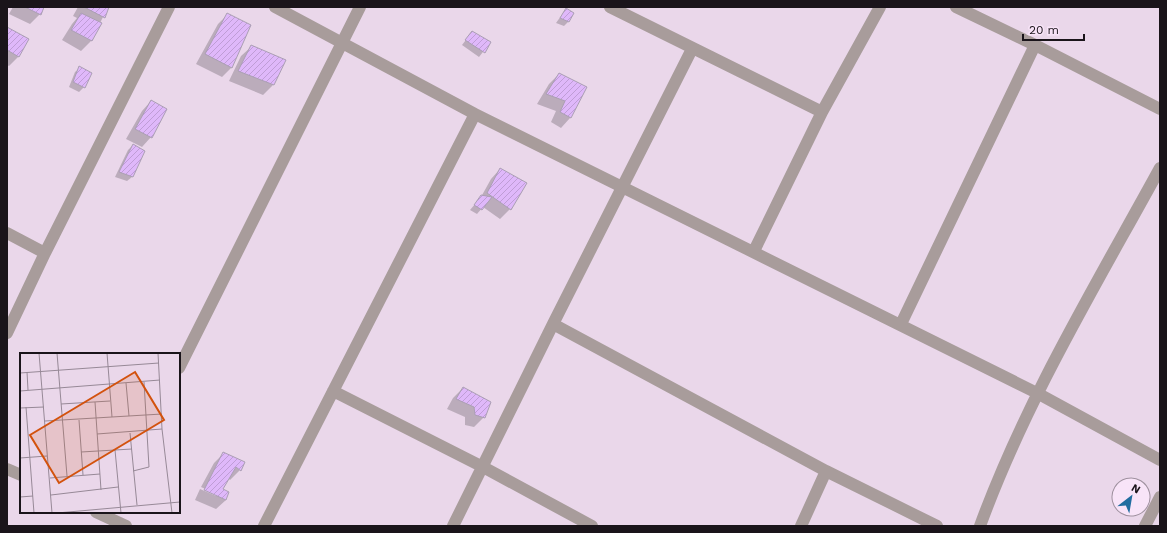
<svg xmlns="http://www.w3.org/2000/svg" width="1167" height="533" viewBox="0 0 1167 533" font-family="'Work Sans',sans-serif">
<defs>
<pattern id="building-hatch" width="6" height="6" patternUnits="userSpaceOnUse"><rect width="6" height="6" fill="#dfb8fa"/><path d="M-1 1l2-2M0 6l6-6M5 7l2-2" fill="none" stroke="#bf9dd6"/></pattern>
</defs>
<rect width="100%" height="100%" fill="#ead7ea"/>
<path fill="#0003" d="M13 7H43L40 14 30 24 9 14Z
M78 7H108L91 41 81 51 62 40 72 24 77 18 73 16Z
M566 9 568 22 564 26 556 23Z
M228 14 232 67 222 77 196 64 218 24Z
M7 28 19 56 9 66 7 65Z
M472 32 490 43 479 57 462 45Z
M251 47 284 60 273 85 263 95 229 81 241 56Z
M80 68 84 87 79 92 69 87 75 72Z
M559 74 586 88 570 118 561 128 551 122 556 111 537 104 549 84Z
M151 101V137L142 147 126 139 142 111Z
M133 145 132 177 127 181 115 177 128 150Z
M500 169 510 209 500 219 483 207 477 214 470 210 481 197 491 179Z
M463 388 484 417 474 427 465 425V417L447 409 453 398Z
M224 453 240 470 230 480 228 478 221 489 226 500 216 509 195 500 200 489 216 496V494L201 487 214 463Z"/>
<path fill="url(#building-hatch)" stroke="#ab9fb4" d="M25 7H44L41 15Z
M84 7H109L105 18Z
M566 8 574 13 569 22 560 18Z
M81 13 102 23 92 41 71 30Z
M227 13 251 25 232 68 205 54Z
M7 27 29 39 19 57 7 50Z
M472 31 491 42 485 53 465 40Z
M251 45 286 60 274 85 238 71Z
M79 66 92 73 85 88 73 82Z
M559 73 587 87 571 118 560 112 565 101 546 94Z
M151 100 167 109 152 138 135 129Z
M133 144 145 151 133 177 119 172Z
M500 168 527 183 511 210 487 193Z
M481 195 492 197 482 210 474 205Z
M463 387 491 402 485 418 475 415 474 407 456 399Z
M223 452 245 462 241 471 236 467 223 489 229 492 226 500 204 490Z"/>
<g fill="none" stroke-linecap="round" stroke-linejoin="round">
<path stroke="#a89c9b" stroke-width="12" d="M275 7 475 114 1037 393 1160 460
M610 7 822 112
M956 7 1035 45 1160 109
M7 233 45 253
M754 251 822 112 880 7
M553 324 826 471 937 526
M901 324 1035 45
M7 333 45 253 169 7
M179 368 360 7
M333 391 483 467 592 526
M7 469 21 475
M96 512 126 526
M264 526 475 114
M453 526 553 324 692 49
M801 526 826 471
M980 526C1026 400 1096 285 1160 168
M1145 526 1160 497"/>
</g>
<g transform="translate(20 353)">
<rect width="160" height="160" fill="#ead7ea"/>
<path fill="none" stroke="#978997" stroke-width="1" d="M19 0 32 160M37 0 47 123M87 0 92 64M138 0 142 76 152 160M7 19 8 37M0 20 139 10M106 30 109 63M0 38 140 27M75 49 81 137M41 51 90 48M6 54 14 160M0 55 24 54M59 67 63 122M25 68 142 61M110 80 117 152M77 81 142 76M95 97 101 160M61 99 112 96M0 105 27 103M113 118 129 114 124 29M30 125 80 121M31 142 98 134M0 144 13 143M37 160 160 149"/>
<path fill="#d3520d" fill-opacity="0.15" stroke="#d3520d" stroke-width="2" d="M115 19 144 67 39 130 10 82Z"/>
<rect width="160" height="160" fill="none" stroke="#1a141a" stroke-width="2"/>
</g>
<rect width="1167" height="533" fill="none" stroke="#1a141a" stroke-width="16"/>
<g transform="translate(1131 497) rotate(31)"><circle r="19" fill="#f8e4f8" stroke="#9f919f"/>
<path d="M0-3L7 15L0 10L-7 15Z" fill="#216da0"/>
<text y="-6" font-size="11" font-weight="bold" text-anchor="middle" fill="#1a141a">N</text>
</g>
<path d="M1023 34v6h61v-6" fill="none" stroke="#1a141a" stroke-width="2"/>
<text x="1029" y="34" font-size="12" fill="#1a141a" stroke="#f8e4f8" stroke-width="3" paint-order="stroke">20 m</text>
</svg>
